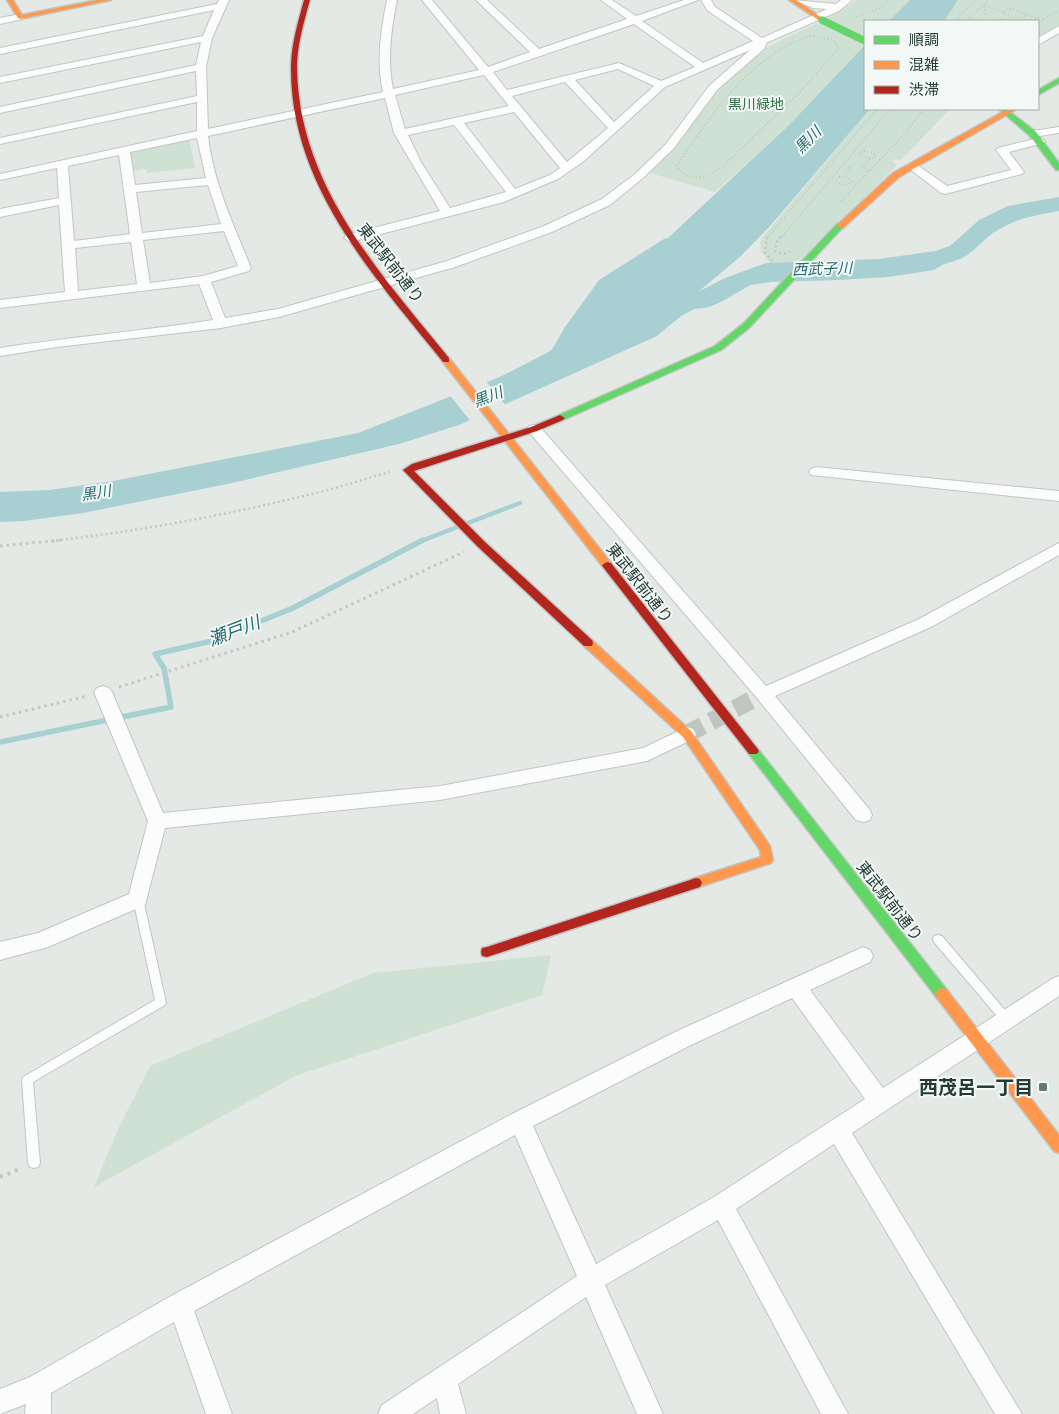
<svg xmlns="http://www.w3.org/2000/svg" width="1059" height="1414" viewBox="0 0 1059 1414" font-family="'Source Sans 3','Noto Sans JP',sans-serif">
<rect width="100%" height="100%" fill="#e4e9e6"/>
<path fill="#cfe1d3" d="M856 0H910L889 21H865V45L789 125 715 192 650 173C686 136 709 91 750 59 783 34 825 25 856 0Z
M958 0H1059V26L1038 38V21H944Z
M870 109H950L901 160 894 159 893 162 897 165 792 269 776 268C767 260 756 251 762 238Z
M189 137 195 168 147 173 145 169 132 171 129 153 135 149Z
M551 955 542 995 295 1076 94 1187 119 1127 150 1066 373 973Z"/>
<path fill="#a8d0d3" d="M910 0H958L944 21H889Z
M865 45V109H870L771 225 740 257 698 292 694 297 716 286 766 274H823L925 265C940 259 956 249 968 238 971 234 974 229 977 226 1000 208 1032 205 1059 202V209L1030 213 990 227 974 246 934 270 888 277 839 280 771 282 736 287 681 316 657 336 459 425 399 444 232 483 83 513 24 521 0 522V492L49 490 113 481 358 433 502 376 575 338 613 287 668 238 789 125Z"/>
<path fill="#e4e9e6" d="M485 380 507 407 471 422 449 394Z"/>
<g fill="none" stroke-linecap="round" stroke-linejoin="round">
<path stroke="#a8d0d3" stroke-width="4.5" d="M421 541 520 503"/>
<path stroke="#a8d0d3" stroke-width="5.5" d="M0 742 171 707 164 668 155 654 212 641 293 608 423 540"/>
<path fill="#a8d0d3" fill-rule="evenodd" d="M1059 197V211C1037 215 1017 218 998 230 977 242 976 256 948 263 906 274 863 275 820 277 804 277 786 276 770 278 743 283 716 314 690 308L686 302 690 296 725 278 766 263 879 259 935 251 950 246 979 220 1008 206Z
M673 237 682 239 685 244 682 249 617 290 591 327 575 358 549 384 539 386 529 384 525 378 553 348 565 327 599 280 664 239Z"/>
<path stroke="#bec6c2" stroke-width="18" stroke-dasharray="18 9" stroke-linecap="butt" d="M687 734 763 694"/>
<defs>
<path id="lane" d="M138 895 141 896 143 899 166 1002 165 1005 33 1082 40 1163 38 1167 34 1168 30 1167 28 1163 22 1080 23 1077 155 1000 133 899 135 896Z
M938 935 942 936 1010 1016 1011 1019 1010 1022 1006 1024 1002 1022 934 942 933 939 934 936Z"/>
<path id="street" d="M219 0H229L212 38 206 67 208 129 383 92C376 61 381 30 387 0H397C391 30 387 59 393 89L479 70 422 0H432L488 67 530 52 476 0H487L539 49 627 19 601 0H612L636 16 684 0H698L642 21 703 63 753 41 708 11 701 0H711L715 7 762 38 827 9 813 8 794 0 836 4 841 0H852L839 11 766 43 765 48 717 90 674 148 643 178 610 205 552 232 455 267 279 317 221 328 57 347 0 356V348C71 337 142 331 213 320L199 284 0 308V300L65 292 59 205 0 217V209L59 198 57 168 0 180V174L197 131V102L0 144V138L197 96 196 71 0 113V107L196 65 201 42 0 83V77L203 36 214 10 0 54V48L217 4ZM634 24 695 67 661 81 619 63 507 90 493 72ZM750 50 709 86 666 144 635 174 602 199 544 226 447 261 278 309 225 318 211 282 249 271 251 268C234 225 213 182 208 136L385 98 394 133 440 211 346 235 344 238 350 242 504 202 558 179 584 161 665 87ZM618 69 654 86 614 122 575 80ZM484 75 509 106 405 129 395 95ZM565 82 608 128 567 162 512 96ZM514 112 560 168 550 175 515 189 464 123ZM454 125 506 192 450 208 421 162 408 135ZM197 138 206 178 135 185 130 152ZM119 155 130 234 74 241 68 166ZM208 185 221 224 142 233 136 192ZM224 231 238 266 203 276 150 283 143 240ZM131 242 137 284 78 291 75 248Z
M20 14 25 17 23 19 0 24V18Z
M1059 26V33L1038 45V38Z
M1059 127V133L1033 137 1027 134 1033 131Z
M1039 138 1045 141 1043 143 1009 152 1024 172 1022 174 945 194 941 193 906 166 908 164H916L947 186 1011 170 996 150 998 148Z
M534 425 539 426 766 686 919 619 1059 543V555L931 627 775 696 870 810 872 815 870 820 863 822 856 820 757 698 529 432 527 429 529 426Z
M816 467 1059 491V501L811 475 809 472 811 469Z
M103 686 109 688 112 692 163 813 440 786 643 748 687 727 693 729 696 734 693 739 647 761 440 800 165 828 145 905 48 947 0 960V942L38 933 129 894 148 821 94 692 97 688Z
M863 947 870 950 873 956 870 962 810 990 883 1088 1052 979 1059 976V996L852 1133 1022 1414H995L834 1144 736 1209 848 1414H821L718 1220 605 1285 663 1414H637L586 1297 458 1384 466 1414H440L437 1398 413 1414H378L382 1405 577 1276 515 1135 194 1311 232 1414H206L174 1322 51 1393V1414H25L26 1404 0 1414V1389L30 1377 171 1296 512 1114 675 1032ZM792 998 865 1099 714 1197 596 1264 533 1126 689 1046Z"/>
<path id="fast" d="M1059 78V83L1038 95V90Z
M999 109H1006L1036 132 1059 163V170H1056L1030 136Z
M837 224 844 226 749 328 721 350 563 420H557V416L715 346 743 324Z
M753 747 757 748 947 990 949 994 947 998 942 1000 937 998 749 754 747 751 749 748Z"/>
<path id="slow" d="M7 0H13L22 15 98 0H111L20 19 18 18Z
M789 0H796L825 20 820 21Z
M1008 109H1017L899 177 843 228 836 226 893 173Z
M446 357 449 358 611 563 612 565 611 567H603L443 362 442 360Z
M588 639 592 640 691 731 770 846 773 860 771 863 696 888 692 887 690 883 692 879 761 857 760 850 683 737 584 646 583 643 584 640Z
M942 988 947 990 1059 1135V1153L1054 1151 937 998 935 994 937 990Z"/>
<path id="jam" d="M304 0H310C304 22 297 45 297 67 298 184 379 272 449 358V362H443C373 275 290 185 291 67 291 45 298 22 304 0Z
M560 415 565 418 563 420 537 431 414 471 485 542 592 640 593 643 592 646H584L477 546 403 470 412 464 531 427Z
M607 562 611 563 757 748 759 751 757 754H749L603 567 602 565Z
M696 878 700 879 702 883 700 887 487 957 482 956 481 952 482 948 487 947Z"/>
</defs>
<use href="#lane" stroke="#c1c6c3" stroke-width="2"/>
<use href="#street" stroke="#c1c6c3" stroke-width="2"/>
<use href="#fast" stroke="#c0c6c3" stroke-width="3"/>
<use href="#slow" stroke="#c0c6c3" stroke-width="3"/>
<use href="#jam" stroke="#c0c6c3" stroke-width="3"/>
<path stroke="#c1c9c5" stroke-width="2" stroke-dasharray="1 2.5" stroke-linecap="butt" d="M1013 9 1023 13 1025 16 1014 18 1003 13 1006 10Z
M1025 14 1043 20
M856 17 880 8 890 0
M954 21 977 0
M966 21 989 0
M988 21 984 5 1004 12
M997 21 1001 19 1007 21
M1038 23 1059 10
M810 36 833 40 839 48 798 94 722 167C709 177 686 185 677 165 710 117 751 54 810 36Z
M864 151 874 153 876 156 870 159 861 157 859 154Z
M843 163 851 169 843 176
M868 171 862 166 870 159
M839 177H847L852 182C846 186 841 185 835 181Z
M841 201 907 131 924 109
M766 239 877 109
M780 239 890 109"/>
<path stroke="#c1c9c5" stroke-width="2.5" stroke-dasharray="2 3" stroke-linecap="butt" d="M767 237 765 252 772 261
M781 237 777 242 775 251 783 254 791 252
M51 541C141 531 232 514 320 492 344 486 366 478 390 472"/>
<path stroke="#c1c9c5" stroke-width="3" stroke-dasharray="2.5 4" stroke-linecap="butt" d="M0 546 61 540
M119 687 292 632 464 552
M0 717 87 696"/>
<path stroke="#c1c9c5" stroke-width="4" stroke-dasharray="3 5" stroke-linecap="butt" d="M0 1177 22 1168"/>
<use href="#lane" fill="#fbfcfb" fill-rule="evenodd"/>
<use href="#street" fill="#fbfcfb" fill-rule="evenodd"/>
<use href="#fast" fill="#63d668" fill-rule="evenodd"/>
<use href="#slow" fill="#ff974d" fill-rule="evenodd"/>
<use href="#jam" fill="#b3261e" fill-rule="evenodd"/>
<defs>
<path id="fast-bridge" d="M822 20 865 41"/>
</defs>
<use href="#fast-bridge" stroke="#bdc4c2" stroke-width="8" stroke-linecap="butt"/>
<use href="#fast-bridge" stroke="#63d668" stroke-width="7"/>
</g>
<rect fill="#677772" stroke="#f2f8f5" stroke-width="2" x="1038" y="1082" width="10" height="10" rx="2.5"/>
<g text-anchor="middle" stroke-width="4" stroke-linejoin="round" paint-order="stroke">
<g font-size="14" fill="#326d45" stroke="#f2f8f5">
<text x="756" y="109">黒川緑地</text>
</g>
<g font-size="15" font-style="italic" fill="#246870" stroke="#f2f8f5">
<text transform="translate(808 140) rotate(-45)" y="5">黒川</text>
<text transform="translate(822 269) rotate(-2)" y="5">西武子川</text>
<text transform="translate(488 397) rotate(-21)" y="5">黒川</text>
<text transform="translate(96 493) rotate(-9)" y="5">黒川</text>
</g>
<g font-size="16" fill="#243a33" stroke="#f2f8f5">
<text transform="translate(391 263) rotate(52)" y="6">東武駅前通り</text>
<text transform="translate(640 583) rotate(52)" y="6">東武駅前通り</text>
<text transform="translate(890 901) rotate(52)" y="6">東武駅前通り</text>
</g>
<g font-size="18" font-style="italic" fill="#246870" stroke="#f2f8f5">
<text transform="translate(234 631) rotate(-21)" y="6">瀬戸川</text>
</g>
<g font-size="19" font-weight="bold" fill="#243a33" stroke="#f2f8f5" text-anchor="end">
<text x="1033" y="1094">西茂呂一丁目</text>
</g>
</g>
<rect x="864" y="20" width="175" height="90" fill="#f2f8f5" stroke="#a0aca7"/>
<rect x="874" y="36" width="25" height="8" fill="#63d668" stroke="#a0aca7"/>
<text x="909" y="45" font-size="15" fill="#243a33">順調</text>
<rect x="874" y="61" width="25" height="8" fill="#ff974d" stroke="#a0aca7"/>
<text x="909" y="70" font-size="15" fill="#243a33">混雑</text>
<rect x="874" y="86" width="25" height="8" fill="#b3261e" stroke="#a0aca7"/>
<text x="909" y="95" font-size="15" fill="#243a33">渋滞</text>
</svg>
